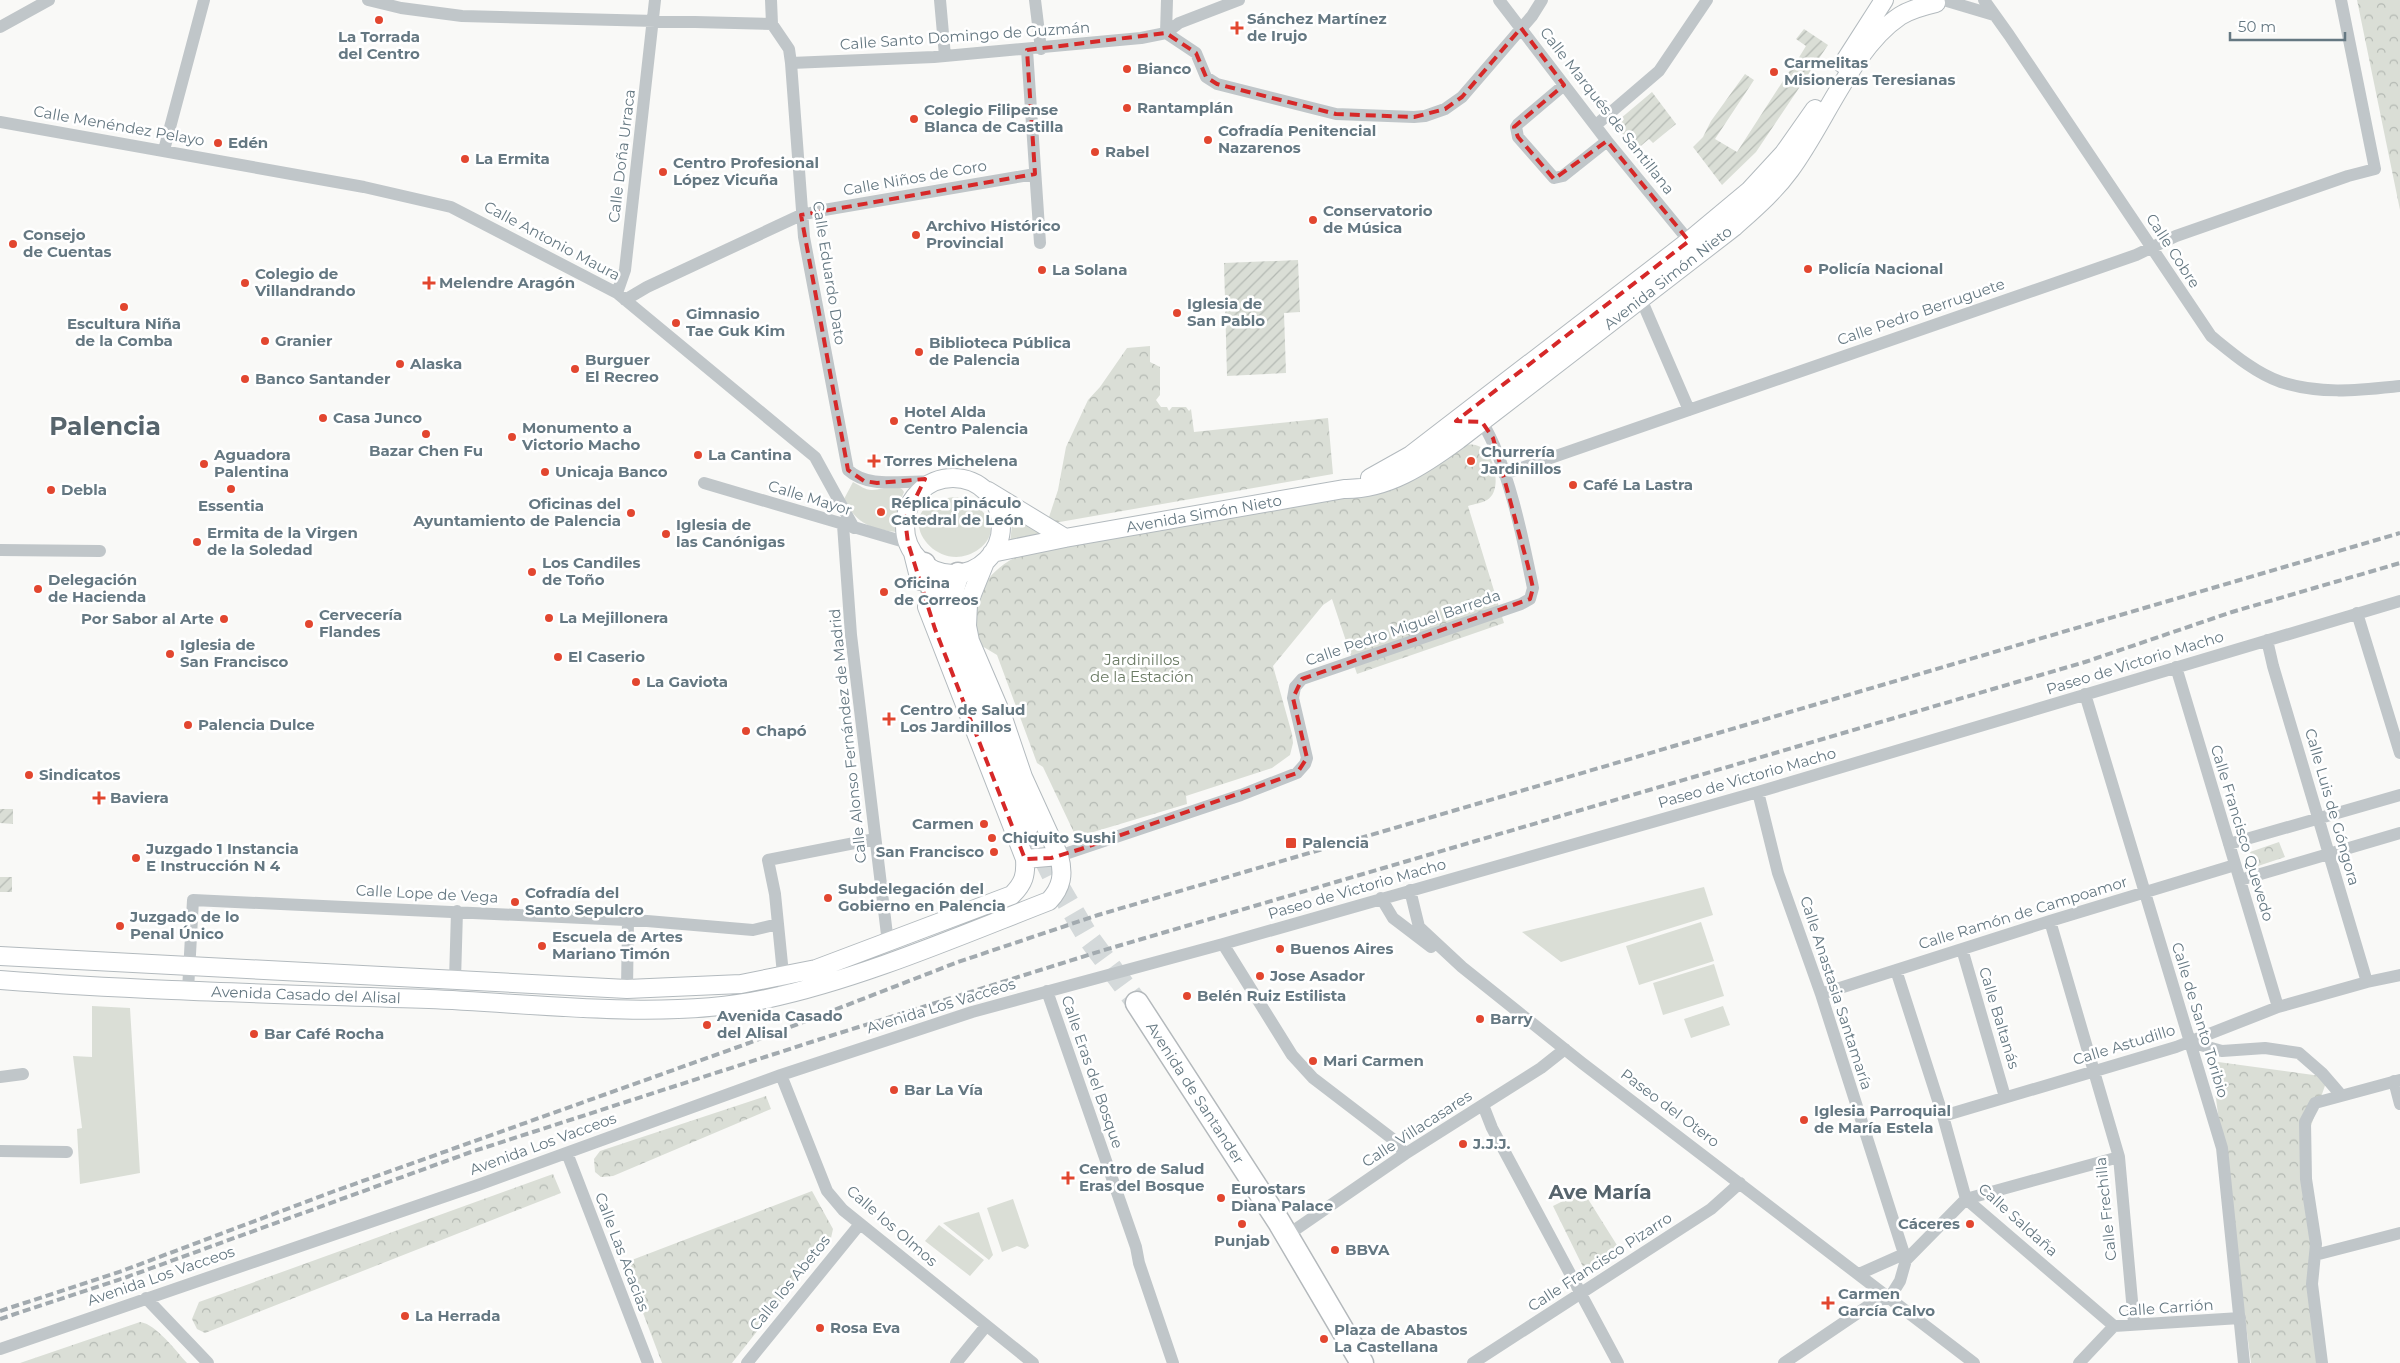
<svg xmlns="http://www.w3.org/2000/svg" width="2400" height="1363" viewBox="0 0 2400 1363" font-family="Montserrat,sans-serif">
<defs>
<pattern id="park-crowns" width="20" height="18" patternUnits="userSpaceOnUse" patternTransform="scale(1.25)"><rect width="20" height="18" fill="#daded6"/><path d="M2 6a3 3 0 1 1 6 0M12 15a3 3 0 1 1 6 0" fill="none" stroke="#b4b9b3"/></pattern>
<pattern id="garden-furrows" width="10" height="10" patternUnits="userSpaceOnUse" patternTransform="scale(1.25)"><rect width="10" height="10" fill="#daded6"/><path d="M-1 1l2-2M0 10L10 0M9 11l2-2" fill="none" stroke="#b4b9b3"/></pattern>
</defs>
<rect width="100%" height="100%" fill="#f9f9f7"/>
<path fill="#daded6" d="M853 482C859 485 865 490 872 490 883 490 898 481 904 492 899 505 893 517 896 532 870 529 856 523 844 499Z
M957 497C981 503 1006 528 979 549 934 582 881 501 957 497Z
M1013 516 1049 535 1010 543Z
M1704 887 1713 915 1561 962 1522 932Z
M1701 922 1714 961 1639 985 1626 946Z
M1714 964 1724 996 1663 1015 1653 983Z
M92 1006 130 1008 140 1173 80 1184 77 1129 82 1128 73 1056 92 1057Z
M1723 1006 1730 1025 1691 1038 1684 1019Z
M1013 1199 1029 1246 1025 1249 1017 1246 1002 1252 987 1208Z
M979 1212 993 1255 989 1260 943 1223Z
M939 1225 984 1260 970 1276 925 1241Z"/>
<path fill="url(#park-crowns)" d="M2357 0H2400V210Z
M1150 346V362L1160 367V395L1156 400 1161 407H1167L1169 411 1172 407H1186L1189 411 1191 409 1194 432 1328 418 1333 474 1054 523 1048 520 1058 490 1066 447 1088 400 1100 387 1127 348Z
M1463 445C1471 444 1478 444 1485 450 1495 460 1502 491 1487 500 1482 503 1474 504 1468 506L1504 623 1357 674 1332 599 1323 605 1273 666 1292 734 1293 743 1290 755 1272 768 1186 796 1187 804 1090 833 1077 839 1043 767 1037 763 997 655 977 643C965 603 988 565 1027 553L1345 498 1374 490Z
M2279 842 2285 857 2255 867 2250 852Z
M2211 1061 2328 1077 2306 1140 2322 1363H2251Z
M766 1096 771 1109 613 1176 601 1177 595 1172 594 1159 600 1151Z
M553 1174 561 1193 205 1333 197 1329 192 1319 199 1302Z
M812 1191 833 1229 831 1238 732 1363H662L624 1263Z
M1583 1191 1620 1250 1585 1271 1553 1206Z
M140 1322C156 1324 176 1351 187 1363H20Z"/>
<path fill="url(#garden-furrows)" d="M1804 29 1828 45 1756 152 1722 185 1693 147 1703 137 1711 121 1745 74 1754 80 1715 139 1737 152 1794 64 1792 62 1795 57 1798 59 1806 46 1796 39Z
M1652 92 1676 124 1653 143 1649 139 1636 150 1614 124Z
M1298 260 1300 312 1284 313 1286 373 1227 376 1224 263Z
M0 809H13V824L0 823Z
M0 877H12V892H0Z"/>
<g fill="none" stroke-linecap="round" stroke-linejoin="round">
<path stroke="#d4d9da" stroke-width="22" stroke-dasharray="22 11" stroke-linecap="butt" d="M1028 825 1057 884 1088 937 1137 1003"/>
<defs>
<path id="secondary" d="M1843 64 1884 0
M1370 478 1411 455 1689 241 1749 191 1784 153 1815 109
M905 526a48 48 0 1 1 96 0a48 48 0 1 1-96 0Z
M988 491 1065 538
M913 553 920 581
M992 553 1065 538 1344 489C1387 490 1424 465 1458 440L1734 227C1754 209 1774 192 1790 170 1824 125 1852 48 1900 16 1911 9 1923 6 1936 3
M1025 859 1059 856
M0 956 627 989 741 984 816 969 1012 895C1024 883 1026 875 1025 859L927 607
M0 980C143 991 286 994 429 999 535 1003 661 1021 766 999 860 979 959 936 1049 901 1062 887 1064 874 1059 856L1023 777 1003 718 970 641 967 626 968 604 985 562"/>
<path id="highway" d="M924 564 944 622 953 635 1028 825
M951 624C949 605 951 592 958 574
M1137 1003 1279 1222 1362 1363"/>
</defs>
<use href="#secondary" stroke="#b3babe" stroke-width="20"/>
<use href="#highway" stroke="#b4b9bc" stroke-width="25"/>
<path stroke="#c0c6c9" stroke-width="12" d="M368 0 401 8 462 16 772 24
M771 0 772 24
M940 0 945 56
M1035 0 1041 49
M1499 0 1607 141 1689 241
M1984 0 2009 35 2211 336C2232 353 2255 373 2281 382 2321 395 2360 390 2400 386
M1947 1 1994 15
M772 24 789 49 791 63 804 237 848 470C870 490 905 479 934 482
M0 27 49 0
M1166 33 1196 53 1206 77 1217 84 1336 114 1414 117 1425 116 1445 109 1462 97 1532 16 1542 0
M1166 33 1167 0
M1027 50 1040 243
M791 63 934 57 1141 38 1166 33 1179 23 1239 0
M1564 85 1518 124 1516 127 1518 137 1554 178 1563 176 1607 141
M0 122 364 187 451 207 617 293 815 457 854 528
M1596 125 1659 71 1707 0
M164 150 204 0
M617 293 625 270 655 0
M1641 299 1689 410
M625 300 647 287 801 215 824 210 1035 174
M1504 474 2136 255 2176 236 2348 176 2375 169 2341 0
M704 483 908 543
M843 525 851 635 888 943
M0 550 100 551
M2357 613 2400 753
M2267 640 2273 666 2367 982
M2176 667 2278 1007
M2085 694 2222 1148 2244 1363
M1758 792 1778 873 1821 994 1906 1260
M2229 844 2400 795
M1059 856 1241 795 1297 773 1305 764 1307 758 1293 698 1295 687 1302 679 1521 604 1530 599 1533 588C1523 539 1508 464 1482 422
M2240 880 2400 833
M1410 890 1419 927 1462 967 1582 1063 1974 1363
M1381 898 1393 918 1431 947
M2050 921 2119 1157 2134 1323
M1223 944 1292 1055 1313 1078 1394 1140 1405 1154
M1962 949 2005 1097
M1896 970 1943 1116 1966 1199 2114 1326
M455 980 457 911
M627 989 628 920
M188 990 193 900 647 921 753 930 778 924
M1047 991 1136 1247 1139 1263 1173 1363
M785 994 775 894 768 860 875 839
M1821 994 2050 921 2235 865
M2190 1042 2222 1051 2265 1048 2299 1053 2322 1073 2341 1095
M781 1075 827 1191 843 1210 1033 1363
M0 1077 23 1074
M2394 1081 2400 1104
M1483 1105 1492 1128 1618 1363
M1943 1116 2176 1047 2278 1007 2367 982 2400 975
M0 1151 67 1152
M567 1153 648 1363
M1286 1236 1405 1154 1541 1068 1565 1049
M2315 1255 2400 1233
M1859 1274 1904 1254
M1890 1297 1900 1281 1906 1260 1966 1199 2119 1157
M146 1298 208 1363
M0 1349 478 1185 781 1075 972 1012 1223 944 1758 792 2400 601
M747 1363 860 1224
M956 1363 986 1326
M1473 1363 1711 1209 1740 1183
M1784 1363 1874 1302 1890 1297
M2079 1363 2114 1326 2240 1318
M2322 1363 2312 1284 2316 1244 2306 1179 2305 1122 2315 1103 2400 1080"/>
<use href="#secondary" stroke="#fff" stroke-width="18"/>
<use href="#highway" stroke="#fff" stroke-width="22"/>
<path stroke="#a2aaaf" stroke-width="4" stroke-dasharray="8 4" stroke-linecap="butt" d="M0 1311 122 1271 332 1192 749 1043 958 962 1098 915 2400 533
M0 1319 127 1277 471 1152 830 1036 1101 951 2085 662 2232 612 2400 563"/>
</g>
<path fill="none" stroke="#d62828" stroke-width="4" stroke-dasharray="10 6" stroke-linejoin="round" d="M1521 28 1564 85 1514 127 1518 137 1554 179 1607 141 1689 241 1456 421 1482 422 1493 438 1528 566 1533 588 1530 599 1302 679 1293 698 1307 758 1297 773 1081 849 1051 858 1025 859 935 629 908 543 905 519 925 479 877 483 864 481 848 470 801 215 1035 174 1027 50 1166 33 1196 53 1206 77 1217 84 1336 114 1414 117 1445 109 1462 97Z"/>
<g fill="#e2462f" stroke="#fff" stroke-width="2">
<circle cx="379" cy="20" r="5"/>
<path d="M1234.5 20.5h5v5h5v5h-5v5h-5v-5h-5v-5h5z"/>
<circle cx="1127" cy="69" r="5"/>
<circle cx="1774" cy="72" r="5"/>
<circle cx="1127" cy="108" r="5"/>
<circle cx="914" cy="119" r="5"/>
<circle cx="1208" cy="140" r="5"/>
<circle cx="218" cy="143" r="5"/>
<circle cx="1095" cy="152" r="5"/>
<circle cx="465" cy="159" r="5"/>
<circle cx="663" cy="172" r="5"/>
<circle cx="1313" cy="220" r="5"/>
<circle cx="916" cy="235" r="5"/>
<circle cx="13" cy="244" r="5"/>
<circle cx="1808" cy="269" r="5"/>
<circle cx="1042" cy="270" r="5"/>
<circle cx="245" cy="283" r="5"/>
<path d="M426.5 275.5h5v5h5v5h-5v5h-5v-5h-5v-5h5z"/>
<circle cx="124" cy="307" r="5"/>
<circle cx="1177" cy="313" r="5"/>
<circle cx="676" cy="323" r="5"/>
<circle cx="265" cy="341" r="5"/>
<circle cx="919" cy="352" r="5"/>
<circle cx="400" cy="364" r="5"/>
<circle cx="575" cy="369" r="5"/>
<circle cx="245" cy="379" r="5"/>
<circle cx="323" cy="418" r="5"/>
<circle cx="894" cy="421" r="5"/>
<circle cx="426" cy="434" r="5"/>
<circle cx="512" cy="437" r="5"/>
<circle cx="698" cy="455" r="5"/>
<path d="M871.5 453.5h5v5h5v5h-5v5h-5v-5h-5v-5h5z"/>
<circle cx="1471" cy="461" r="5"/>
<circle cx="204" cy="464" r="5"/>
<circle cx="545" cy="472" r="5"/>
<circle cx="1573" cy="485" r="5"/>
<circle cx="231" cy="489" r="5"/>
<circle cx="51" cy="490" r="5"/>
<circle cx="881" cy="512" r="5"/>
<circle cx="631" cy="513" r="5"/>
<circle cx="666" cy="534" r="5"/>
<circle cx="197" cy="542" r="5"/>
<circle cx="532" cy="572" r="5"/>
<circle cx="38" cy="589" r="5"/>
<circle cx="884" cy="592" r="5"/>
<circle cx="549" cy="618" r="5"/>
<circle cx="224" cy="619" r="5"/>
<circle cx="309" cy="624" r="5"/>
<circle cx="170" cy="654" r="5"/>
<circle cx="558" cy="657" r="5"/>
<circle cx="636" cy="682" r="5"/>
<path d="M886.5 711.5h5v5h5v5h-5v5h-5v-5h-5v-5h5z"/>
<circle cx="188" cy="725" r="5"/>
<circle cx="746" cy="731" r="5"/>
<circle cx="29" cy="775" r="5"/>
<path d="M96.5 790.5h5v5h5v5h-5v5h-5v-5h-5v-5h5z"/>
<circle cx="984" cy="824" r="5"/>
<circle cx="992" cy="838" r="5"/>
<rect x="1285" y="837" width="12" height="12" rx="2.5"/>
<circle cx="994" cy="852" r="5"/>
<circle cx="136" cy="858" r="5"/>
<circle cx="828" cy="898" r="5"/>
<circle cx="515" cy="902" r="5"/>
<circle cx="120" cy="926" r="5"/>
<circle cx="542" cy="946" r="5"/>
<circle cx="1280" cy="949" r="5"/>
<circle cx="1260" cy="976" r="5"/>
<circle cx="1187" cy="996" r="5"/>
<circle cx="1480" cy="1019" r="5"/>
<circle cx="707" cy="1025" r="5"/>
<circle cx="254" cy="1034" r="5"/>
<circle cx="1313" cy="1061" r="5"/>
<circle cx="894" cy="1090" r="5"/>
<circle cx="1804" cy="1120" r="5"/>
<circle cx="1463" cy="1144" r="5"/>
<path d="M1065.5 1170.5h5v5h5v5h-5v5h-5v-5h-5v-5h5z"/>
<circle cx="1221" cy="1198" r="5"/>
<circle cx="1242" cy="1224" r="5"/>
<circle cx="1970" cy="1224" r="5"/>
<circle cx="1335" cy="1250" r="5"/>
<path d="M1825.5 1295.5h5v5h5v5h-5v5h-5v-5h-5v-5h5z"/>
<circle cx="405" cy="1316" r="5"/>
<circle cx="820" cy="1328" r="5"/>
<circle cx="1324" cy="1339" r="5"/>
</g>
<g text-anchor="middle" stroke-width="5" stroke-linejoin="round" paint-order="stroke">
<g font-size="15" font-weight="bold" fill="#657882" stroke="#fff" text-anchor="start">
<text x="1247" y="24">Sánchez Martínez<tspan x="1247" dy="17">de Irujo</tspan></text>
<text x="379" y="42" text-anchor="middle">La Torrada<tspan x="379" dy="17">del Centro</tspan></text>
<text x="1784" y="68">Carmelitas<tspan x="1784" dy="17">Misioneras Teresianas</tspan></text>
<text x="1137" y="74">Bianco</text>
<text x="1137" y="113">Rantamplán</text>
<text x="924" y="115">Colegio Filipense<tspan x="924" dy="17">Blanca de Castilla</tspan></text>
<text x="1218" y="136">Cofradía Penitencial<tspan x="1218" dy="17">Nazarenos</tspan></text>
<text x="228" y="148">Edén</text>
<text x="1105" y="157">Rabel</text>
<text x="475" y="164">La Ermita</text>
<text x="673" y="168">Centro Profesional<tspan x="673" dy="17">López Vicuña</tspan></text>
<text x="1323" y="216">Conservatorio<tspan x="1323" dy="17">de Música</tspan></text>
<text x="926" y="231">Archivo Histórico<tspan x="926" dy="17">Provincial</tspan></text>
<text x="23" y="240">Consejo<tspan x="23" dy="17">de Cuentas</tspan></text>
<text x="1818" y="274">Policía Nacional</text>
<text x="1052" y="275">La Solana</text>
<text x="255" y="279">Colegio de<tspan x="255" dy="17">Villandrando</tspan></text>
<text x="439" y="288">Melendre Aragón</text>
<text x="1187" y="309">Iglesia de<tspan x="1187" dy="17">San Pablo</tspan></text>
<text x="686" y="319">Gimnasio<tspan x="686" dy="17">Tae Guk Kim</tspan></text>
<text x="124" y="329" text-anchor="middle">Escultura Niña<tspan x="124" dy="17">de la Comba</tspan></text>
<text x="275" y="346">Granier</text>
<text x="929" y="348">Biblioteca Pública<tspan x="929" dy="17">de Palencia</tspan></text>
<text x="585" y="365">Burguer<tspan x="585" dy="17">El Recreo</tspan></text>
<text x="410" y="369">Alaska</text>
<text x="255" y="384">Banco Santander</text>
<text x="904" y="417">Hotel Alda<tspan x="904" dy="17">Centro Palencia</tspan></text>
<text x="333" y="423">Casa Junco</text>
<text x="522" y="433">Monumento a<tspan x="522" dy="17">Victorio Macho</tspan></text>
<text x="426" y="456" text-anchor="middle">Bazar Chen Fu</text>
<text x="1481" y="457">Churrería<tspan x="1481" dy="17">Jardinillos</tspan></text>
<text x="214" y="460">Aguadora<tspan x="214" dy="17">Palentina</tspan></text>
<text x="708" y="460">La Cantina</text>
<text x="884" y="466">Torres Michelena</text>
<text x="555" y="477">Unicaja Banco</text>
<text x="1583" y="490">Café La Lastra</text>
<text x="61" y="495">Debla</text>
<text x="891" y="508">Réplica pináculo<tspan x="891" dy="17">Catedral de León</tspan></text>
<text x="621" y="509" text-anchor="end">Oficinas del<tspan x="621" dy="17">Ayuntamiento de Palencia</tspan></text>
<text x="231" y="511" text-anchor="middle">Essentia</text>
<text x="676" y="530">Iglesia de<tspan x="676" dy="17">las Canónigas</tspan></text>
<text x="207" y="538">Ermita de la Virgen<tspan x="207" dy="17">de la Soledad</tspan></text>
<text x="542" y="568">Los Candiles<tspan x="542" dy="17">de Toño</tspan></text>
<text x="48" y="585">Delegación<tspan x="48" dy="17">de Hacienda</tspan></text>
<text x="894" y="588">Oficina<tspan x="894" dy="17">de Correos</tspan></text>
<text x="319" y="620">Cervecería<tspan x="319" dy="17">Flandes</tspan></text>
<text x="559" y="623">La Mejillonera</text>
<text x="214" y="624" text-anchor="end">Por Sabor al Arte</text>
<text x="180" y="650">Iglesia de<tspan x="180" dy="17">San Francisco</tspan></text>
<text x="568" y="662">El Caserio</text>
<text x="646" y="687">La Gaviota</text>
<text x="900" y="715">Centro de Salud<tspan x="900" dy="17">Los Jardinillos</tspan></text>
<text x="198" y="730">Palencia Dulce</text>
<text x="756" y="736">Chapó</text>
<text x="39" y="780">Sindicatos</text>
<text x="110" y="803">Baviera</text>
<text x="974" y="829" text-anchor="end">Carmen</text>
<text x="1002" y="843">Chiquito Sushi</text>
<text x="1302" y="848">Palencia</text>
<text x="146" y="854">Juzgado 1 Instancia<tspan x="146" dy="17">E Instrucción N 4</tspan></text>
<text x="984" y="857" text-anchor="end">San Francisco</text>
<text x="838" y="894">Subdelegación del<tspan x="838" dy="17">Gobierno en Palencia</tspan></text>
<text x="525" y="898">Cofradía del<tspan x="525" dy="17">Santo Sepulcro</tspan></text>
<text x="130" y="922">Juzgado de lo<tspan x="130" dy="17">Penal Único</tspan></text>
<text x="552" y="942">Escuela de Artes<tspan x="552" dy="17">Mariano Timón</tspan></text>
<text x="1290" y="954">Buenos Aires</text>
<text x="1270" y="981">Jose Asador</text>
<text x="1197" y="1001">Belén Ruiz Estilista</text>
<text x="717" y="1021">Avenida Casado<tspan x="717" dy="17">del Alisal</tspan></text>
<text x="1490" y="1024">Barry</text>
<text x="264" y="1039">Bar Café Rocha</text>
<text x="1323" y="1066">Mari Carmen</text>
<text x="904" y="1095">Bar La Vía</text>
<text x="1814" y="1116">Iglesia Parroquial<tspan x="1814" dy="17">de María Estela</tspan></text>
<text x="1473" y="1149">J.J.J.</text>
<text x="1079" y="1174">Centro de Salud<tspan x="1079" dy="17">Eras del Bosque</tspan></text>
<text x="1231" y="1194">Eurostars<tspan x="1231" dy="17">Diana Palace</tspan></text>
<text x="1960" y="1229" text-anchor="end">Cáceres</text>
<text x="1242" y="1246" text-anchor="middle">Punjab</text>
<text x="1345" y="1255">BBVA</text>
<text x="1838" y="1299">Carmen<tspan x="1838" dy="17">García Calvo</tspan></text>
<text x="415" y="1321">La Herrada</text>
<text x="830" y="1333">Rosa Eva</text>
<text x="1334" y="1335">Plaza de Abastos<tspan x="1334" dy="17">La Castellana</tspan></text>
</g>
<g font-size="15" fill="#657882" stroke="#fff">
<text transform="translate(965 36) rotate(-4)" y="5">Calle Santo Domingo de Guzmán</text>
<text transform="translate(1607 111) rotate(52)" y="5">Calle Marqués de Santillana</text>
<text transform="translate(119 126) rotate(10)" y="5">Calle Menéndez Pelayo</text>
<text transform="translate(622 156) rotate(-83)" y="5">Calle Doña Urraca</text>
<text transform="translate(915 178) rotate(-10)" y="5">Calle Niños de Coro</text>
<text transform="translate(552 241) rotate(28)" y="5">Calle Antonio Maura</text>
<text transform="translate(2173 251) rotate(57)" y="5">Calle Cobre</text>
<text transform="translate(829 273) rotate(81)" y="5">Calle Eduardo Dato</text>
<text transform="translate(1668 278) rotate(-38)" y="5">Avenida Simón Nieto</text>
<text transform="translate(1921 312) rotate(-19)" y="5">Calle Pedro Berruguete</text>
<text transform="translate(810 498) rotate(17)" y="5">Calle Mayor</text>
<text transform="translate(1204 514) rotate(-10)" y="5">Avenida Simón Nieto</text>
<text transform="translate(1403 628) rotate(-19)" y="5">Calle Pedro Miguel Barreda</text>
<text transform="translate(2135 663) rotate(-17)" y="5">Paseo de Victorio Macho</text>
<text transform="translate(848 736) rotate(-96)" y="5">Calle Alonso Fernández de Madrid</text>
<text transform="translate(1747 778) rotate(-16)" y="5">Paseo de Victorio Macho</text>
<text transform="translate(2332 807) rotate(74)" y="5">Calle Luis de Góngora</text>
<text transform="translate(2242 833) rotate(73)" y="5">Calle Francisco Quevedo</text>
<text transform="translate(1357 889) rotate(-16)" y="5">Paseo de Victorio Macho</text>
<text transform="translate(427 894) rotate(3)" y="5">Calle Lope de Vega</text>
<text transform="translate(2023 913) rotate(-17)" y="5">Calle Ramón de Campoamor</text>
<text transform="translate(1836 993) rotate(72)" y="5">Calle Anastasia Santamaría</text>
<text transform="translate(306 995) rotate(2)" y="5">Avenida Casado del Alisal</text>
<text transform="translate(941 1006) rotate(-17)" y="5">Avenida Los Vacceos</text>
<text transform="translate(1999 1018) rotate(73)" y="5">Calle Baltanás</text>
<text transform="translate(2200 1020) rotate(73)" y="5">Calle de Santo Toribio</text>
<text transform="translate(2124 1045) rotate(-17)" y="5">Calle Astudillo</text>
<text transform="translate(1092 1072) rotate(71)" y="5">Calle Eras del Bosque</text>
<text transform="translate(1195 1093) rotate(57)" y="5">Avenida de Santander</text>
<text transform="translate(1670 1108) rotate(37)" y="5">Paseo del Otero</text>
<text transform="translate(1417 1129) rotate(-33)" y="5">Calle Villacasares</text>
<text transform="translate(543 1144) rotate(-20)" y="5">Avenida Los Vacceos</text>
<text transform="translate(2106 1209) rotate(-96)" y="5">Calle Frechilla</text>
<text transform="translate(2018 1220) rotate(42)" y="5">Calle Saldaña</text>
<text transform="translate(892 1226) rotate(41)" y="5">Calle los Olmos</text>
<text transform="translate(622 1252) rotate(69)" y="5">Calle Las Acacias</text>
<text transform="translate(1600 1262) rotate(-33)" y="5">Calle Francisco Pizarro</text>
<text transform="translate(161 1276) rotate(-19)" y="5">Avenida Los Vacceos</text>
<text transform="translate(790 1283) rotate(-51)" y="5">Calle los Abetos</text>
<text transform="translate(2166 1308) rotate(-4)" y="5">Calle Carrión</text>
</g>
<g font-size="15" fill="#6a7a64" stroke="#fff">
<text x="1142" y="665">Jardinillos<tspan x="1142" dy="17">de la Estación</tspan></text>
</g>
<g font-size="20" font-weight="bold" fill="#57656d" stroke="#fff">
<text x="1600" y="1199">Ave María</text>
</g>
<g font-size="25" font-weight="bold" fill="#57656d" stroke="#fff">
<text x="105" y="435">Palencia</text>
</g>
</g>
<path d="M2230 32v8h115v-8" fill="none" stroke="#657882" stroke-width="2.5"/>
<text x="2238" y="32" font-size="15" fill="#657882" stroke="#ffffff" stroke-width="4" paint-order="stroke">50 m</text>
</svg>
